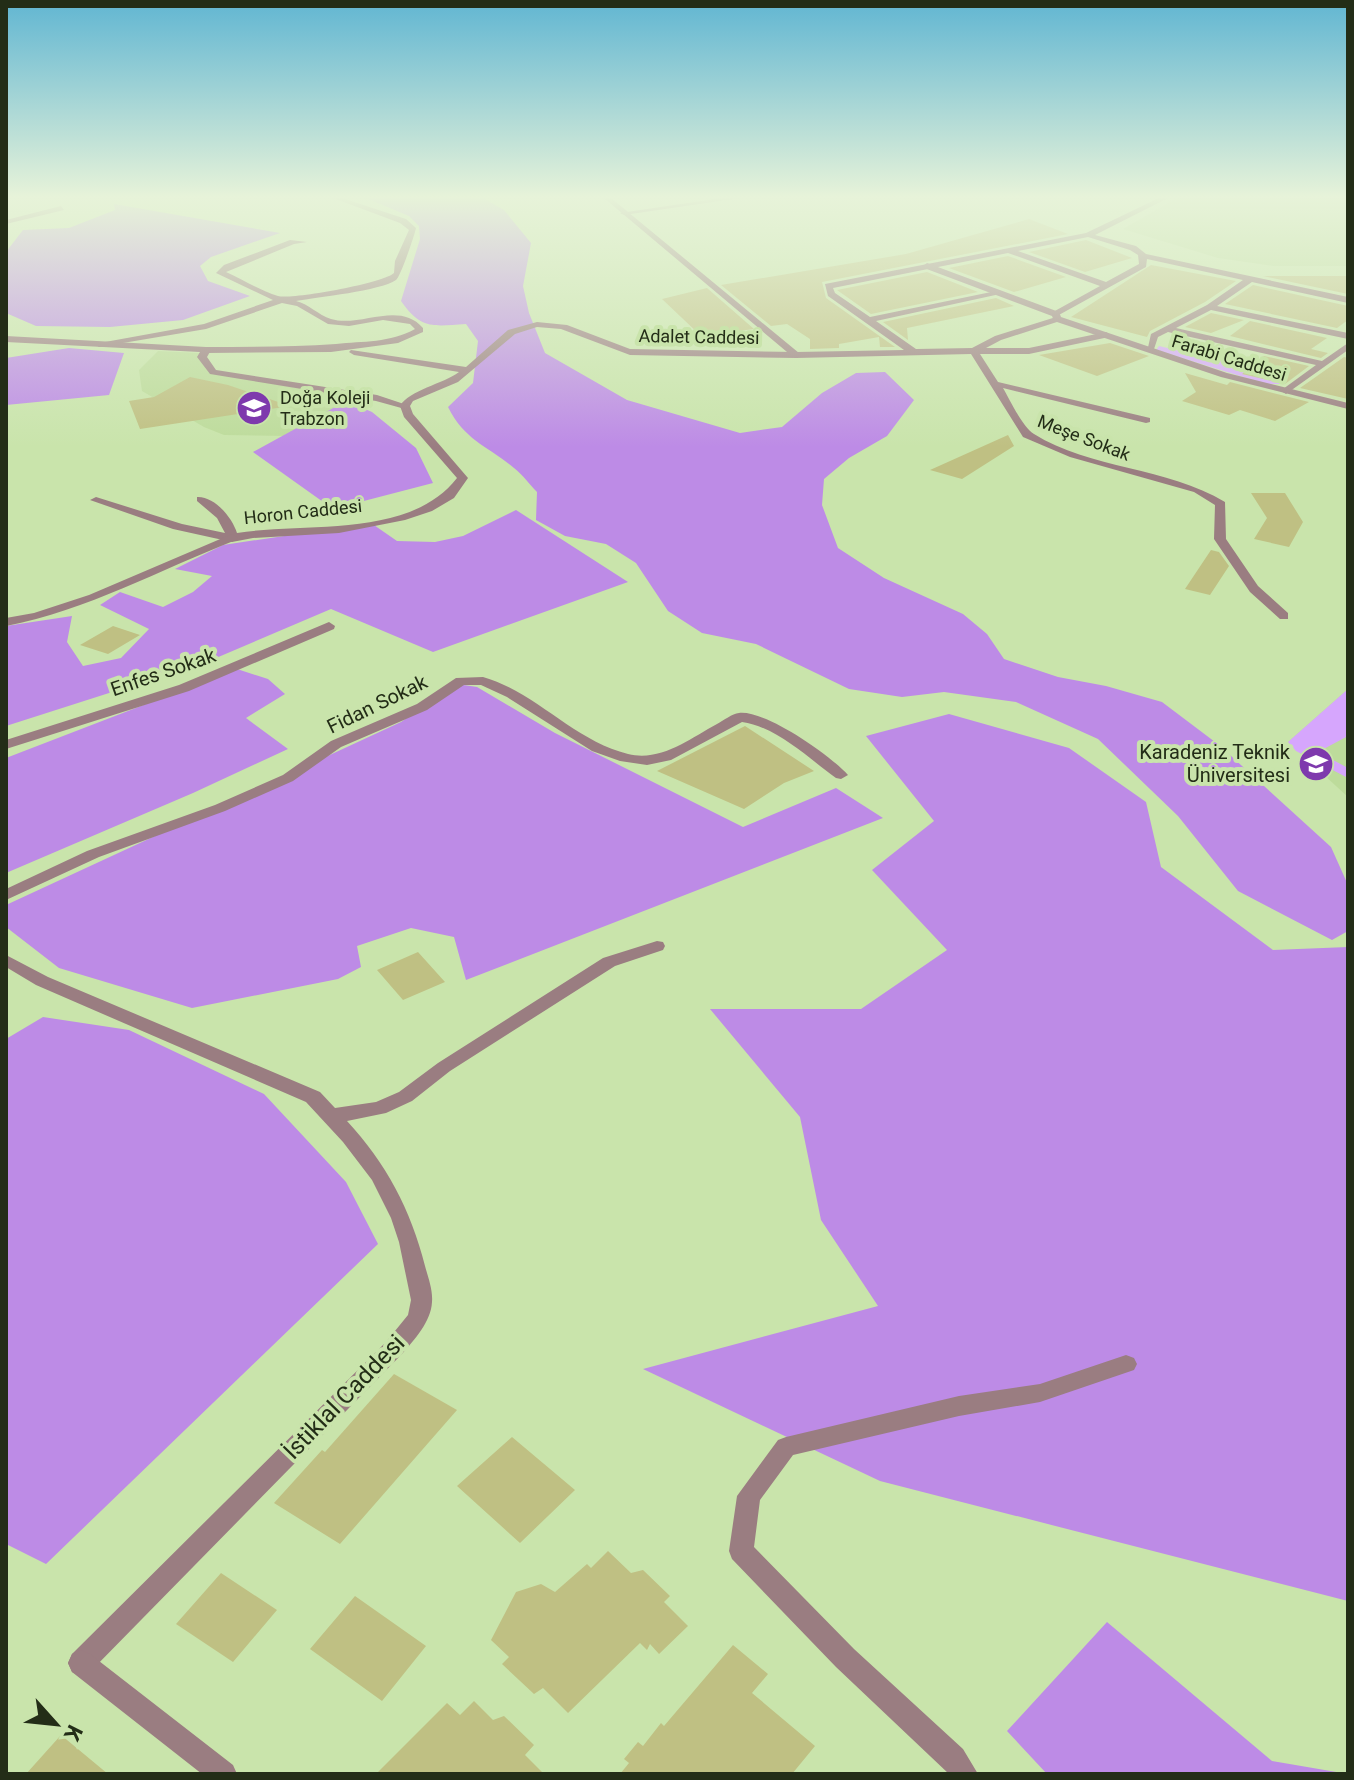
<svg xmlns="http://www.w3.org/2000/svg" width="1354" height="1780" viewBox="0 0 1354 1780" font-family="Roboto,sans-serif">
<rect width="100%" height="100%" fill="#c9e4ab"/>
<path fill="#bddb9b" d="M1177 198H1348V266H1274L1218 258 1123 229Z
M158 351 200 353 216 374 329 393 344 424 291 436 224 435 204 427 142 391 139 370Z
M1348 689V797L1288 742Z"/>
<path fill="#d6a6fd" d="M1159 346 1289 377 1281 384H1266L1156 350Z
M1348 689V736L1318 752 1348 768V778L1296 751 1288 742Z"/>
<path fill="#bd8be6" d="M366 198H483L504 210 531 243 523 286 529 313 545 353 627 400 740 433 782 427 822 393 856 373 885 372 914 400 887 436 849 458 824 479 822 505 838 548 884 578 963 614 987 634 1004 659 1058 677 1106 686 1162 702 1219 745 1331 847 1348 885V931L1332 940 1238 891 1178 816 1098 739 1016 702 944 692 902 697 849 689 756 644 702 633 668 611 636 563 606 544 565 536 536 520 537 492C530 485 523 475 514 468 488 446 465 441 448 407L473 383 478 341 466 324C433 326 421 330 401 301L420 239 419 226 409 216Z
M114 204 280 233 211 257 200 266 208 281 250 296 183 320 110 327 36 326 6 313V252L23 230 69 228 115 210Z
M69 348 124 353 109 395 6 405V358Z
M346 401 372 412 416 448 433 483 333 509 253 452Z
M516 510 628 582 433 652 331 609 209 661 6 726V626L72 616 67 642 83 666 121 658 149 629 100 605 120 592 163 607 193 592 212 576 175 569 223 545 371 523 397 541 435 542 463 536Z
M237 669 268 679 285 694 246 718 288 749 193 793 6 873V758Z
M457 684 477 687 555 733 743 827 836 788 883 818 466 980 454 937 411 928 357 946 361 967 338 979 192 1008 59 968 6 927V905L401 722Z
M949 714 1069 748 1146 802 1161 867 1273 950 1348 947V1601L880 1481 643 1369 878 1306 821 1220 800 1117 710 1009H861L947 950 872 870 934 821 866 736Z
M43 1017 129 1030 264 1094 346 1182 378 1244 46 1564 6 1544V1039Z
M1107 1622 1272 1761 1348 1774H1047L1007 1731Z"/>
<path fill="#bfc083" d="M1029 219 1068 234 822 282 826 298 895 347H880L879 337 839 344V348L810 349V339L787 324 771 326 721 285 906 254Z
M1086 240 1132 258 1085 272 1029 252Z
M1008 256 1066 277 1014 292 949 268Z
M1151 265 1236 281 1205 302 1150 331 1147 337 1071 317Z
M927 272 978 292 871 314 837 290Z
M1263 276H1348V294Z
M1253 285 1348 306V320L1337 328 1225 304Z
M707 288 754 329 701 336 662 299Z
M996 298 1014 306 907 328 908 340 883 322Z
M1211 313 1244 320 1211 333 1185 327Z
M1250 321 1327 338 1311 349 1328 353 1321 358 1230 336Z
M1110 343 1149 356 1097 376 1039 355Z
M1264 356 1309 366 1285 384 1242 374Z
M1344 357 1348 358V399L1300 388Z
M1185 373 1227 385 1230 382 1309 402 1275 421 1240 410 1229 415 1182 401 1196 392Z
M190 377 228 385 290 406 140 429 129 401 154 397Z
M1008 435 1014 446 962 479 930 470Z
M1251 493H1285L1303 522 1289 547 1254 539 1267 518Z
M1211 550 1219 552 1229 566 1210 595 1185 589Z
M113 626 140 635 108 654 80 645Z
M745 726 814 771 784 783 744 809 657 771Z
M418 952 445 982 403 1000 377 970Z
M394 1374 457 1410 340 1544 274 1503 322 1450 325 1452Z
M512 1437 575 1490 520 1543 457 1486Z
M608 1551 631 1573 643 1570 670 1596 664 1602 688 1626 659 1654 650 1644 647 1650 640 1643 568 1713 543 1688 534 1694 502 1664 509 1657 491 1640 516 1592 541 1584 555 1592 587 1564 591 1568Z
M221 1573 277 1610 233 1662 176 1624Z
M355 1596 426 1646 382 1701 310 1649Z
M733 1645 768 1674 752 1693 815 1746 792 1774H620L629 1763 624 1759 638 1742 643 1746 661 1723 664 1726Z
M474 1701 493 1720 504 1716 534 1745 525 1755 544 1774H376L447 1703 460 1715Z
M61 1735 108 1774H26Z"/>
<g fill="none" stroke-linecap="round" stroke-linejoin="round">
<path fill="#9a7d81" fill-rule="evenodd" d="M333 198H342L406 219 416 228C415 234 400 278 396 280 380 291 318 297 296 301 309 304 318 315 331 319 360 328 399 300 423 328V332L398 343 331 352 206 353 201 350 206 347C249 347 293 347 336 344 363 341 390 343 415 329L410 324 383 320 349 326 328 324 297 306 282 303 206 329 99 347 94 344 204 324 273 300 216 273 224 265 290 240 307 242 294 244 226 272C243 280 260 290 278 296 291 300 384 283 394 273L395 261 409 230 400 223Z
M722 198H740L624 215 620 213Z
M1159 198H1168L1095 235 1136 246 1146 254 1348 297V303L1252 282 1217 306 1348 333V339L1211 310 1176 328 1322 361 1348 343V350L1286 394 1281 391 1283 389 1316 365 1168 332 1158 337 1153 352H1147L1151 334 1207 305 1243 280 1147 259 1146 267 1057 316 1061 319 1060 321 1001 340 986 348H1029L1106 332 1111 335 1109 337 1029 354H980L998 382 1150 418V422L1146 423 1003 388C1010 400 1023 428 1034 434 1090 469 1167 467 1225 502L1226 539 1258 586 1288 613V619H1280L1250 592 1214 539 1215 505 1194 492 1070 457 1023 437 971 354 796 358 630 355 561 329 537 327 515 334 458 382 413 401 410 406 413 414 468 478 454 498 432 511 405 520 339 533 253 538 232 542 173 529 90 500 96 497 182 524 225 533 217 518 197 501V497C214 496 232 517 237 533 305 522 410 539 457 478L404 417 400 406C409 390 443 384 459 372L354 355 349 352 351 350 466 367 508 330 537 322 567 325 630 349 796 352 904 350 828 296 825 284 1086 233ZM1088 237 1130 250 1138 255 1139 264 1106 282 1018 251ZM1008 253 1100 286 1053 312 1052 314 1056 317 995 336 972 348 916 349 876 321 1000 294 996 291 870 317 835 293 833 288Z
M61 206 64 210 6 224V220Z
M329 622 335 626 334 629 189 691 6 749V740L179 685Z
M483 677C536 692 574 741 628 754 661 762 689 739 717 724 724 720 732 714 739 713 766 710 830 755 848 775L841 779 836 778C808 758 777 727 742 722L671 760 647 765 620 761 592 751 507 697 481 685H464L427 710 341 747 293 781 225 811 99 857 6 900V889L87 851 215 805 283 775 331 741 417 704 456 678Z
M657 941 663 942 665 946 663 950 615 966 450 1071 412 1101 386 1113 347 1121C386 1163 411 1210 425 1266 428 1277 433 1290 432 1302 431 1322 414 1340 402 1354L90 1672 81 1676 72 1672 68 1663 72 1654 386 1342 408 1315 411 1300 399 1242 391 1218 372 1180 343 1142 306 1102 36 985 6 967V955L48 977 320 1092 335 1108 376 1102 399 1092 438 1063 603 958Z
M1126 1355 1134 1358 1137 1364 1134 1370 1040 1402 959 1416 793 1455 760 1500 754 1547 854 1649 963 1749 978 1774H949L836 1667 732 1559 729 1551 737 1496 778 1440 786 1437 959 1396 1040 1384Z"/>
<path fill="#9a7d81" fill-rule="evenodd" d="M604 198H611L799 353V357H793Z
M927 263 1059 312 1061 317 1227 373 1348 403V409L1221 377 1054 321 1052 316 924 268 923 266Z
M6 336 206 347 211 350 207 357 216 370 377 395 410 406 405 409 376 401 210 374 197 357 200 352 6 342Z
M232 534 238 538 236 540C159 570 88 610 6 626V618L34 613 89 595Z
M81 1650 90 1654 233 1765 237 1774H202L72 1672 68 1663 72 1654Z"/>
</g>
<linearGradient id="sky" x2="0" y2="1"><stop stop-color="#61b6d2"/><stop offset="0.44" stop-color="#e7f3d9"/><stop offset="1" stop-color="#e7f3d9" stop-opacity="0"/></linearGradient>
<rect width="1354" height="447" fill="url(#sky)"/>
<defs>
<symbol id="school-disc" viewBox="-11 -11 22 22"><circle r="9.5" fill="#7e39ad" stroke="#c9e4ab"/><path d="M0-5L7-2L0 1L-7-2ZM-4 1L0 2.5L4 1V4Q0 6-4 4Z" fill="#fff"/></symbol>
<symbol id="university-disc" viewBox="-11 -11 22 22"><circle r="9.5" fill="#7e39ad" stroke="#c9e4ab"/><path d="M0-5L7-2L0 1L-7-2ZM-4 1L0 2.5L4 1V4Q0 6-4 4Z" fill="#fff"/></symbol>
</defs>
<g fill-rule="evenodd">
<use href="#school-disc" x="234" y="388" width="40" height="40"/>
<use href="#university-disc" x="1296" y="744" width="40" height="40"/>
</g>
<g text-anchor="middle" stroke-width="8" stroke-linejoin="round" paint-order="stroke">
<g font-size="18" fill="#232d17" stroke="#c9e4ab">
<text transform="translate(699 337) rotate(1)" y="6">Adalet Caddesi</text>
<text transform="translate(1229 358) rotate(17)" y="6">Farabi Caddesi</text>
<text transform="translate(1084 438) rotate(21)" y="6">Meşe Sokak</text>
<text transform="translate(303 512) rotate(-6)" y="6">Horon Caddesi</text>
</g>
<g font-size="18" fill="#232d17" stroke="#c9e4ab" text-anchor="start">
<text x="280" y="404">Doğa Koleji<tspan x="280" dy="21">Trabzon</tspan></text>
</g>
<g font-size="20" fill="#232d17" stroke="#c9e4ab">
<text transform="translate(163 672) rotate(-19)" y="7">Enfes Sokak</text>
<text transform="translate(377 704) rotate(-26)" y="7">Fidan Sokak</text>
</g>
<g font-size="20" fill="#232d17" stroke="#c9e4ab" text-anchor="end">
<text x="1290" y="759">Karadeniz Teknik<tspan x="1290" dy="23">Üniversitesi</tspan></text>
</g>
<g font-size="24" fill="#232d17" stroke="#c9e4ab">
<text transform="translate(344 1397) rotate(-46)" y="8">İstiklal Caddesi</text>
</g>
</g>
<rect width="1354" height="1780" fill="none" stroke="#232d17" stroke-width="16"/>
<g transform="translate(56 1724) rotate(117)" stroke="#c9e4ab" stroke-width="6" paint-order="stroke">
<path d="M0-6L14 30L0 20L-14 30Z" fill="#232d17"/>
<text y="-12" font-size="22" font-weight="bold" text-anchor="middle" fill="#232d17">K</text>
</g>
</svg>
